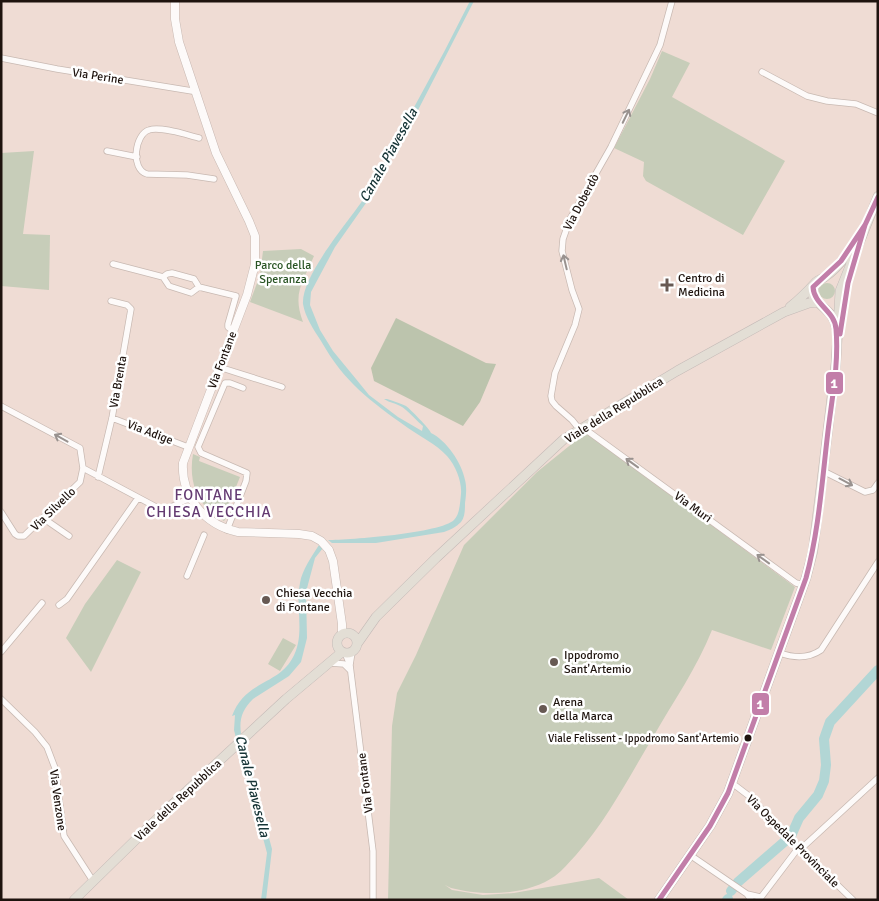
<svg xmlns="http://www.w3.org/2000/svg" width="879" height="901" viewBox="0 0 879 901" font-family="Signika,sans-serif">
<rect width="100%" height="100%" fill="#efdcd4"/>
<path fill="#c7cdb9" d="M662 51 690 63 672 97 785 161 743 235 646 181 643 176 644 162 614 148 650 79Z
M34 151 23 234 50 235 49 290 1 286V153Z
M301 249 314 256C303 282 292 293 303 322L250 302 260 275 263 251Z
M819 291a8 8 0 1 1 16 0a8 8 0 1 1-16 0Z
M584 434H588L795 587 771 650 712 630C697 668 673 702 653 737 629 777 607 820 576 855 569 862 563 870 555 876 527 896 482 896 451 888 446 886 442 883 438 880L452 890 483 895 514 893 599 878 629 900H388L392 726 397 693 416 655 464 545 537 472Z
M193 454 200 457 199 461 240 477 225 514 228 515 224 521C198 507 188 483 193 454Z
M117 560 141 572 91 672 66 638 85 604Z
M283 638 296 645 280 671 268 664Z"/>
<path fill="#bcc4ad" d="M396 318 486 363 496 364 480 402 463 426 374 381 371 368Z"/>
<path fill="#b2d6d5" d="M470 1H474L416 114 366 203 335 247 311 292 310 305 320 330 333 351 356 379 369 395 398 417 422 431 423 426C418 422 406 409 402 407 396 403 390 403 384 399H387C393 401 400 403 406 406 410 409 430 429 431 433 446 440 462 463 465 480 467 487 466 496 465 503 465 510 465 517 461 522 456 527 450 530 444 532L376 543H332L328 540C350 540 441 533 454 520 460 514 460 502 461 494 462 482 456 466 447 456 436 444 421 437 408 428 369 400 345 383 321 341 314 330 305 317 303 304 301 275 351 219 367 194L444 52Z
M319 545 323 548 315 558 306 592 307 638 301 662 289 676 253 699C242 710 239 719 241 734L236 738 234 730 235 715 232 716C245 681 277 685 292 659 306 636 295 608 300 583 302 570 312 556 319 545Z
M245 749 272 849 266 900H261L267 853 240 752Z"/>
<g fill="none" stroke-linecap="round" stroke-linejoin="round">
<path stroke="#b2d6d5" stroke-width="10" d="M731 891 738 882 791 836 799 818 818 795 824 781 826 765 824 739 830 722 878 670
M727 900 728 899"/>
<defs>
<path id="street" d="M1 58 57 69 192 91 195 89
M762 72 807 96 827 101 856 104 878 113
M199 138C187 135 161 126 149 130 135 134 130 169 147 174L187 175 214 179
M107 151 137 157
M113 264 163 277
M172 273 194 279 199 287 191 293 169 286 163 277 167 274Z
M199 287 236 296 228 324V327L233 331
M219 367 282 387
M1 406 80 448 83 468 80 482 24 536H18L15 534 1 512
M112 418 188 447
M584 426 589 432 796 583 804 585
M580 430 572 420 556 406 552 401 551 396 555 373 575 325 579 309 572 290 562 251 563 239 570 219 611 147 660 45 672 1
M83 468 158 508H169L190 498
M823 471 865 492 873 490 878 483
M98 477 112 418 131 309 127 305 111 301
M43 518 69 536
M227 530 246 481 247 473 201 453 198 447 225 383H230L243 388
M187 576 204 535
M59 605 67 599 138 498
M1 652 42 603
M345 653 350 665 373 851V900
M780 653C794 658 808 659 821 650L878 562
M330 663 344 664 350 670
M350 665 352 652
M1 699 35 732 47 747 55 768 64 836 93 881
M732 783 749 796 799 848 853 900
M690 855 747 894
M751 900 747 894 760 897
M759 900 796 851 803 847 878 778"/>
<path id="secondary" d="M175 1V19L179 42 216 153 249 221 255 236V264L247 295 183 463C181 496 204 525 238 532L299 534 312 536 321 541 329 550 333 561 342 624V634"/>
<path id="primary" d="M815 284 813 296C820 308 834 311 836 327
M790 307C800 299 808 291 816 282 819 279 823 279 826 276 840 266 848 253 857 239
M337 643a10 10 0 1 1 20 0a10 10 0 1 1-20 0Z
M357 644 376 617 436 558 564 439 677 371 784 312 809 303 818 302
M74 900 162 814 286 699 342 652
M659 900 710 826 728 793 806 578 813 551 823 471 836 362 840 291 878 196"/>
</defs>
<use href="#street" stroke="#c8b9b2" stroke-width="7"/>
<use href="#secondary" stroke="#c8b9b2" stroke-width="9"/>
<use href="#primary" stroke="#c4bab7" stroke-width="10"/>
<use href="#street" stroke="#fdfaf9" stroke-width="5.5"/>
<use href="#secondary" stroke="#fdfaf9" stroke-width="8"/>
<use href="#primary" stroke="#e3ded5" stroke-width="9"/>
<defs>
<path id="bus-1" d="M840 334 848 283 865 225 878 197
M659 900 710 826 728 793 806 578C819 530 822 481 828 431 832 398 839 363 836 329 835 311 814 305 813 287L841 261 865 225"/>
</defs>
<use href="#bus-1" stroke="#fff" stroke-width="9"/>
<use href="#bus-1" stroke="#c27ea9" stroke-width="5"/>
</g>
<defs><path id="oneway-shaft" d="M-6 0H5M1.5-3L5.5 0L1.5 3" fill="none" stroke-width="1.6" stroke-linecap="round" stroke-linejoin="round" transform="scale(1.25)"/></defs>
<g stroke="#99928f">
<use href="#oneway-shaft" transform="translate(626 116) rotate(-64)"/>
<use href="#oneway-shaft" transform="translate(565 262) rotate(-103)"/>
<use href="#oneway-shaft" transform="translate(61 438) rotate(-151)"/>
<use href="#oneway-shaft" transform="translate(632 463) rotate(-144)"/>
<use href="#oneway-shaft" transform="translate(846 482) rotate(28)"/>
<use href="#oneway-shaft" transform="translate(763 559) rotate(-144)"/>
</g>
<g fill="#675953" stroke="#fff" stroke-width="2">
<path d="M664.5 277.5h5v5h5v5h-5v5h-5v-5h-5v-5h5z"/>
<circle cx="266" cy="600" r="5"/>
<circle cx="554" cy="662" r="5"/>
<circle cx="543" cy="709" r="5"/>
</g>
<circle fill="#1e130e" stroke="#fff" stroke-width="2" cx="748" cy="738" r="4.5"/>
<g text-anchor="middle" stroke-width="5" stroke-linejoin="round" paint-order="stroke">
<g font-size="11" fill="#1e130e" stroke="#fff" text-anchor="end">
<text x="739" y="742">Viale Felissent - Ippodromo Sant'Artemio</text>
</g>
<g font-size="12" fill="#1e130e" stroke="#fff">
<text transform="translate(98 76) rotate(9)" y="4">Via Perine</text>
<text transform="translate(581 202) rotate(-62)" y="4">Via Doberdò</text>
<text transform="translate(222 360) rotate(-69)" y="4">Via Fontane</text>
<text transform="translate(118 382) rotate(-80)" y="4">Via Brenta</text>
<text transform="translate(614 410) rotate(-32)" y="4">Viale della Repubblica</text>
<text transform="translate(150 432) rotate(21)" y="4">Via Adige</text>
<text transform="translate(693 507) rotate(36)" y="4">Via Muri</text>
<text transform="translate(53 509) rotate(-44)" y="4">Via Silvello</text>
<text transform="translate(365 783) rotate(-97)" y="4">Via Fontane</text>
<text transform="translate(58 800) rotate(82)" y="4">Via Venzone</text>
<text transform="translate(178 800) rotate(-43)" y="4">Viale della Repubblica</text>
<text transform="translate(793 841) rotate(45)" y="4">Via Ospedale Provinciale</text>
</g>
<g font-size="12" fill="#295424" stroke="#fff">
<text x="283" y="269">Parco della<tspan x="283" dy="14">Speranza</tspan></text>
</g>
<g font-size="12" fill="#1e130e" stroke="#fff" text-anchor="start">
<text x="678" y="282">Centro di<tspan x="678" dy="14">Medicina</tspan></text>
<text x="276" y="597">Chiesa Vecchia<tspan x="276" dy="14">di Fontane</tspan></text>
<text x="564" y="659">Ippodromo<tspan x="564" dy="14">Sant'Artemio</tspan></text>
<text x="553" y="706">Arena<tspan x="553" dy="14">della Marca</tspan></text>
</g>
<g font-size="14" font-style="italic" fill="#163436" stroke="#fff">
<text transform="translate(388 155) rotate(-61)" y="5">Canale Piavesella</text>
<text transform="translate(253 786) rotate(76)" y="5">Canale Piavesella</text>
</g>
<g font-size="15" letter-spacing="1" fill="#633a71" stroke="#fff">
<text x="209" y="500">FONTANE<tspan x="209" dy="17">CHIESA VECCHIA</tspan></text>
</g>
</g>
<g stroke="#fff" stroke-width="2">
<rect x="825" y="371" width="19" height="24" rx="5" fill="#c27ea9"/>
<rect x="751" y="692" width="19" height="24" rx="5" fill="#c27ea9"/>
</g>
<g font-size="14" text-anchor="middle" font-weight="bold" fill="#fff">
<text x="834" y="388">1</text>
<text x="760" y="709">1</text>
</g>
<rect width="879" height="901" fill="none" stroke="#1e130e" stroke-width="5"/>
</svg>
